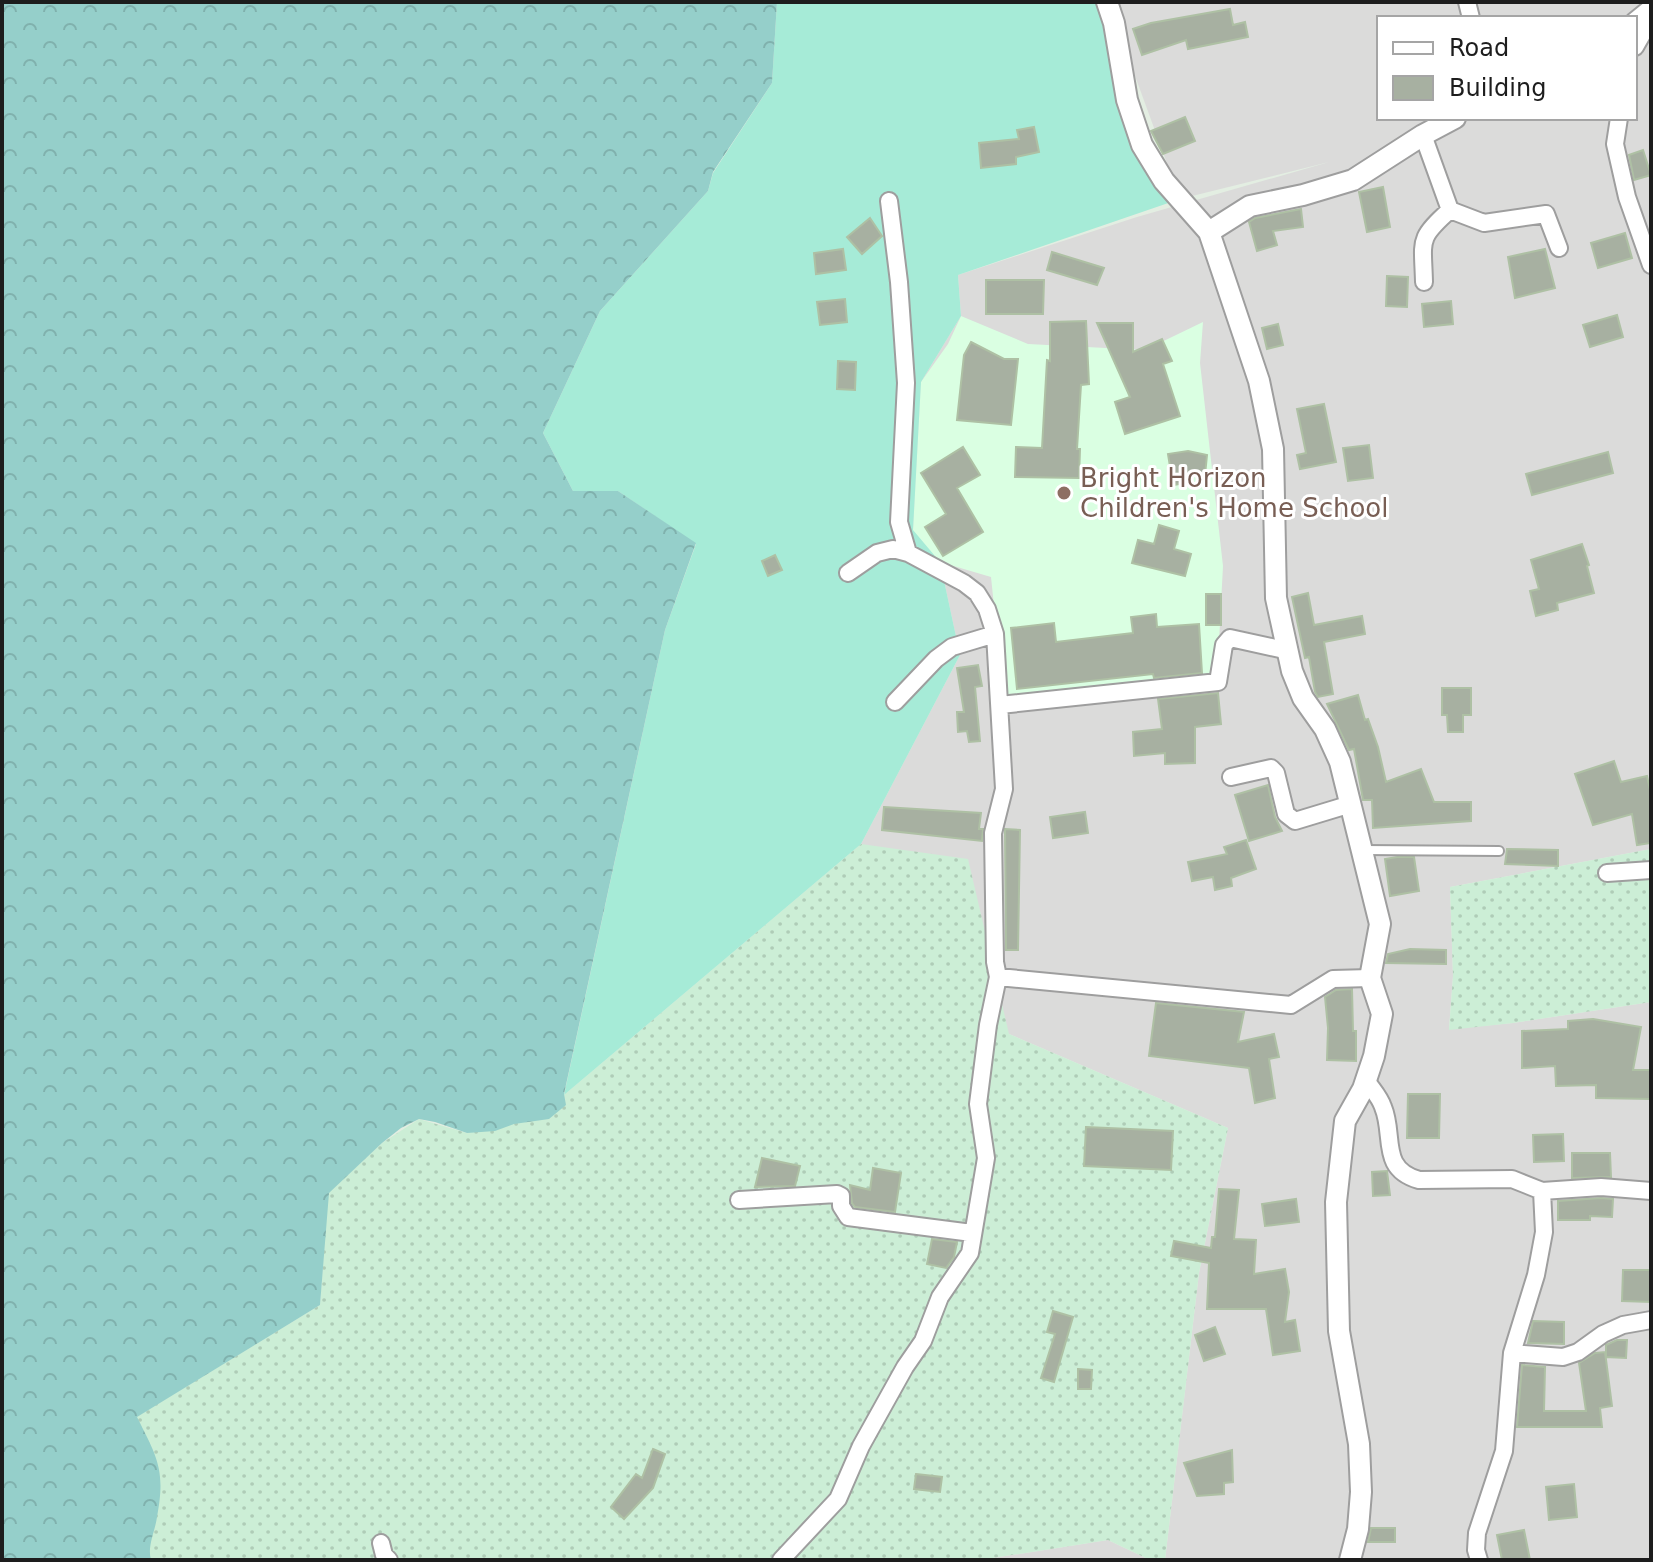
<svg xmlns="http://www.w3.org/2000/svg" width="1653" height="1562" viewBox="0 0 1653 1562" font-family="'DejaVu Sans',sans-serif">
<defs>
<pattern id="farmland-dots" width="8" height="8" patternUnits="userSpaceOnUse" patternTransform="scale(2)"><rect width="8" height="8" fill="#cceed6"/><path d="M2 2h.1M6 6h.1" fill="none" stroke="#afccb7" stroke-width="1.8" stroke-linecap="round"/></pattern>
<pattern id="forest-crowns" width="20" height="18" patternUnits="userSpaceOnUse" patternTransform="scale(2)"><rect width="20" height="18" fill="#95cfca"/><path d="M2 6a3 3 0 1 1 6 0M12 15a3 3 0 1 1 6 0" fill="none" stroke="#80b1ad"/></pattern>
</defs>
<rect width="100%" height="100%" fill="#e3eee2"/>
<path fill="#dbdbda" d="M1108 2H1651L1633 18H1379V118H1635V29L1651 19V849L1450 887 1453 976 1449 1029 1513 1023 1651 1002V1560H1165L1199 1273 1228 1128 1009 1034 861 844 960 655 940 562 921 382 961 316 958 275 1137 217 1329 162 1180 199Z
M1108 1540 1150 1560H980Z"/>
<path fill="#daffe2" d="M961 316 1028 344 1145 350 1203 322 1200 363 1223 566 1217 679 1004 702 991 577 940 562 913 531 921 382 948 344Z"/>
<path fill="url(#farmland-dots)" d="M861 844 968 859 1009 1034 1228 1128 1199 1273 1165 1560H1150L1108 1540 980 1560H150L136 1417 320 1305 328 1193 382 1143 419 1119 467 1133 564 1095Z
M1651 849V1002L1513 1023 1449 1030 1453 976 1450 887Z"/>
<path fill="#a6ebd7" d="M777 2H1107L1142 145 1180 199 958 275 961 316 921 382 913 530 940 562 960 655 861 844 564 1095 665 630 696 544 618 491H573L543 433 600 311 708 191 713 173 772 83Z"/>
<path fill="url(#forest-crowns)" d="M2 2H777L772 83 713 172 708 191 600 311 543 433 573 491H618L696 543 665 630 564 1094 566 1105 549 1119 514 1124 495 1131 467 1133 435 1122 419 1119 401 1128 382 1143 329 1193 320 1305 137 1417C157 1457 166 1470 157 1517 155 1532 147 1546 151 1560H2Z"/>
<path fill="#a7b0a1" stroke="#aec0a4" stroke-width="2" d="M1230 9 1233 25 1245 22 1248 37 1188 49 1186 40 1142 55 1133 29 1151 23Z
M1185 117 1195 141 1163 154 1151 131Z
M1034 127 1039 152 1016 157V164L981 168 979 143 1019 139 1017 130Z
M1643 150 1651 175 1634 180 1629 155Z
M1383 187 1390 227 1367 232 1359 192Z
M1301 209 1303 227 1273 231 1277 245 1257 251 1249 222 1255 218Z
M870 218 882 236 862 254 847 237Z
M1625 233 1632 258 1598 268 1591 243Z
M843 249 846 270 816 274 814 253Z
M1545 249 1555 288 1515 298 1508 257Z
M1052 252 1104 268 1097 285 1047 270Z
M1387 276 1408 277 1407 307 1386 306Z
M986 280H1044L1043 314H986Z
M845 299 847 322 820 325 817 302Z
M1451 301 1453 324 1424 327 1422 304Z
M1617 315 1623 337 1590 347 1583 325Z
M1086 321 1089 384 1081 385 1077 449H1080L1079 478 1015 477 1016 447 1042 448 1047 360 1050 361V322Z
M1097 323H1133V352L1162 339 1172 361 1163 364 1180 416 1125 434 1115 402 1130 397Z
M1278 324 1283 345 1267 349 1262 328Z
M971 342 1004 359H1018L1011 425 957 420 964 355Z
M838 361 856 362 855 390 837 389Z
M1324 404 1336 462 1300 469 1297 455 1306 453 1297 409Z
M1369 445 1373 478 1348 481 1343 448Z
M963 447 980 475 957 488 983 532 943 556 925 527 946 514 921 473Z
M1188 451 1207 455 1205 475 1191 474 1192 482 1173 485 1168 454Z
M1608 452 1613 473 1532 495 1526 474Z
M1159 525 1179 531 1174 549 1191 554 1185 576 1132 563 1138 540 1154 544Z
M1582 544 1589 565 1587 566 1594 593 1557 603 1558 610 1536 616 1530 591 1539 589 1531 560Z
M775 555 782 570 768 576 762 561Z
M1308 593 1314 625 1362 616 1365 634 1324 642 1333 694 1318 697 1315 692 1309 657 1305 658 1292 597Z
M1206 594H1221V625H1206Z
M1156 614 1157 627 1199 624 1202 673 1154 678 1153 674 1017 689 1011 628 1054 623 1056 642 1133 633 1131 617Z
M978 665 982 686 975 687 980 741 969 742 967 731 958 732 957 712H964L957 668Z
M1442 688H1471V715H1463V732H1448L1447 715H1442Z
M1218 693 1221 724 1195 727V763L1165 764V753L1134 756 1133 732 1162 729 1158 699Z
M1358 695 1365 720 1368 719 1378 747 1386 782 1421 769 1434 802H1471V821L1373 828 1372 800H1363L1354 749 1349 750 1327 704Z
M1614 761 1621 782 1647 776 1651 794V843L1637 845 1632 814 1593 825 1575 774Z
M1268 785 1275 817 1282 831 1249 841 1235 795Z
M884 807 981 813 979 829H983L982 841 882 830Z
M1085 812 1088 833 1053 838 1050 817Z
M1005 829 1020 830 1018 950H1006Z
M1246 840 1256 869 1231 878 1232 886 1215 890 1213 877 1192 881 1188 862 1227 854 1224 847Z
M1507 849 1558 850V866L1505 864Z
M1397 857H1414L1419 891 1390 896 1385 859Z
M1410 949 1446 950V964L1386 963 1388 954Z
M1352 989 1353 1031H1356V1061L1327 1060 1328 1028 1325 997 1336 990Z
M1156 1003 1244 1012 1238 1042 1274 1034 1279 1057 1269 1059 1275 1098 1255 1103 1249 1068 1149 1056Z
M1593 1019 1641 1027 1633 1070H1651V1099L1596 1098V1085L1556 1086 1555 1066 1522 1068V1031L1568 1029V1021Z
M1408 1094H1440L1439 1138H1407Z
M1086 1127 1173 1131 1171 1170 1084 1166Z
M1563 1134 1564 1161 1534 1162 1533 1135Z
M1572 1153H1610L1611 1177 1572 1178Z
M762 1158 800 1166 795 1186 755 1187Z
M873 1168 901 1173 895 1212 855 1207 852 1203 850 1185 870 1190Z
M1387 1171 1390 1195 1373 1196 1372 1172Z
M1219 1189 1239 1190 1234 1239 1256 1240 1254 1274 1285 1269 1289 1292 1285 1322 1295 1320 1300 1351 1273 1355 1266 1309H1207L1209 1263 1171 1256 1174 1241 1211 1248 1212 1237H1215Z
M1601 1198 1613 1199 1612 1217 1590 1216V1220H1558V1201Z
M1296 1199 1299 1222 1265 1226 1262 1204Z
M932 1239 957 1242 954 1257 946 1268 927 1264Z
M1623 1270H1651V1302L1622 1301Z
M1053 1311 1073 1317 1054 1382 1041 1378 1055 1334 1047 1332Z
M1533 1321 1564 1322V1344L1528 1343Z
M1215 1327 1225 1354 1204 1361 1195 1335Z
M1617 1340H1627L1626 1358 1606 1357V1345Z
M1605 1352 1612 1406 1600 1408 1602 1427H1517L1522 1365 1545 1367 1544 1411H1586L1579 1363 1595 1353Z
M1078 1369 1092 1370 1091 1389H1078Z
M653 1449 665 1454 653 1488 624 1519 611 1507 636 1474 642 1478Z
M1232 1450 1233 1482 1224 1483V1494L1197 1496 1184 1463Z
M916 1474 942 1477 940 1492 914 1489Z
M1574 1484 1577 1517 1549 1520 1546 1487Z
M1371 1528H1395V1542H1368Z
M1524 1530 1530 1560H1502L1497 1535Z"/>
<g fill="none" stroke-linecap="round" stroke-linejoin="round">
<defs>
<path id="service" d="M1363 850 1499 851"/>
<path id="minor" d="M1467 2 1471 18
M1635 47 1651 19
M1619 118 1615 144 1627 197 1651 265
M1423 135 1450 210 1484 223 1546 214 1559 248
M889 201 899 282 906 383 899 522 908 553
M1424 282C1423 240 1417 239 1450 210
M848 573 877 553 893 549 908 553 964 583 977 593 987 609 995 634 1004 789 993 833 995 962 998 977 1291 1005 1333 979 1370 978
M895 702 936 659 952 647 995 634
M1000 705 1218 682 1224 645 1230 638 1289 651
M1231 777 1271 768 1276 773 1286 814 1295 821 1351 804
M1607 873 1651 870
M1366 1080C1371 1088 1380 1097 1383 1107 1395 1135 1379 1169 1419 1180L1512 1179 1542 1191
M739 1200 837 1194 841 1196V1206L848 1217 972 1233
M1512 1353 1563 1357 1578 1352 1603 1334 1623 1325 1651 1320
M381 1543 384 1555 389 1560
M781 1560 838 1499 861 1446 905 1367 923 1341 940 1297 970 1253 986 1158 978 1104 988 1025 998 977
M1479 1560 1476 1550 1477 1533 1504 1451 1512 1353 1536 1275 1544 1232 1542 1191 1601 1187 1651 1191"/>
<path id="tertiary" d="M1107 2 1114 23 1127 100 1142 145 1164 181 1209 232 1259 381 1273 449 1276 598 1292 671 1303 698 1325 729 1340 762 1380 924 1370 978 1382 1014 1374 1056 1363 1089 1345 1121 1336 1202 1339 1331 1359 1444 1361 1492 1358 1529 1350 1560
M1635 23 1651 10
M1209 232 1250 206 1303 195 1353 180 1423 135 1455 118"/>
</defs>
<use href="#service" stroke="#9e9e9e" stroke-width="12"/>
<use href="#minor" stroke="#9e9e9e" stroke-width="20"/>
<use href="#tertiary" stroke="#9e9e9e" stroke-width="24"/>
<use href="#service" stroke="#fff" stroke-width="8"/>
<use href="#minor" stroke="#fff" stroke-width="16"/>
<use href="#tertiary" stroke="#fff" stroke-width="20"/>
</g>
<circle fill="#8d6e63" stroke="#fff" stroke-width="3" cx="1064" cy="493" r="8"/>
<g text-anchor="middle" stroke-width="6" stroke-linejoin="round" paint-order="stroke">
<g font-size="26" fill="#785e54" stroke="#fff" text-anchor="start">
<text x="1080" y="487">Bright Horizon<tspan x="1080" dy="30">Children's Home School</tspan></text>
</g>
</g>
<rect width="1653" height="1562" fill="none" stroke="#1d1d1d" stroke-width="8"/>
<rect x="1377" y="16" width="260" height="104" fill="#ffffff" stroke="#a5a5a5" stroke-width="2"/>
<rect x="1393" y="42" width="40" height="12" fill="#ffffff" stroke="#a5a5a5" stroke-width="2"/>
<text x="1449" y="56" font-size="24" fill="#1d1d1d">Road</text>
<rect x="1393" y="76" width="40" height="24" fill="#a7b0a1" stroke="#a5a5a5" stroke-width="2"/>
<text x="1449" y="96" font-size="24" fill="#1d1d1d">Building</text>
</svg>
